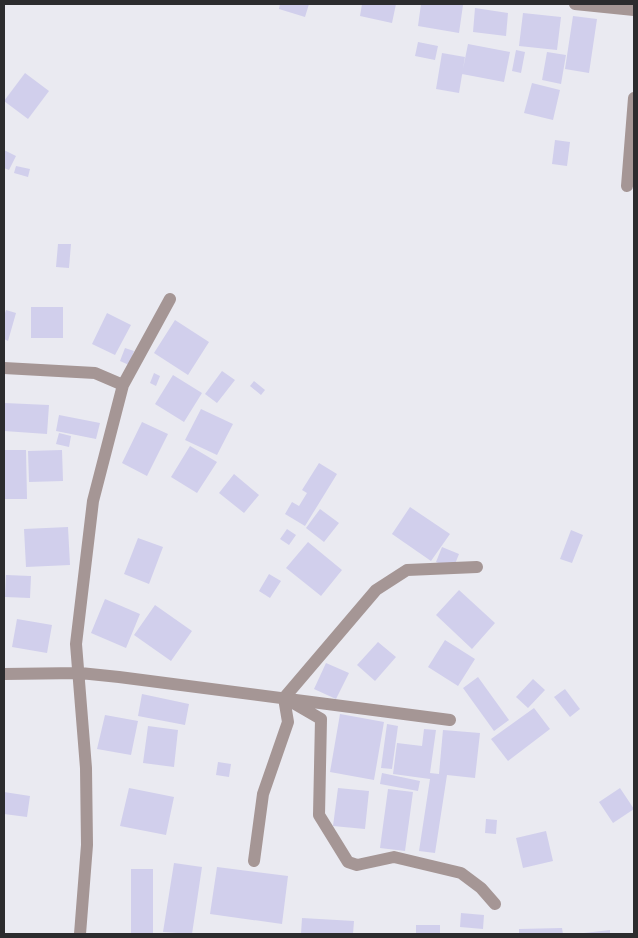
<svg xmlns="http://www.w3.org/2000/svg" width="638" height="938" viewBox="0 0 638 938" font-family="'Roboto Condensed',sans-serif">
<rect width="100%" height="100%" fill="#eaeaf1"/>
<path fill="#d1cfec" d="M280 4H309L305 17 279 9Z
M362 4H396L392 23 360 16Z
M421 4 463 5 459 33 418 26Z
M475 8 508 13 506 36 473 32Z
M523 13 561 17 557 50 519 46Z
M573 16 597 19 589 73 565 69Z
M418 42 438 46 435 60 415 56Z
M468 44 510 52 504 82 462 74Z
M516 50 525 52 521 73 512 71Z
M547 52 566 55 561 84 542 80Z
M442 53 465 57 459 93 436 89Z
M25 73 49 91 28 119 4 101Z
M532 83 560 90 553 120 524 113Z
M555 140 570 142 567 166 552 164Z
M4 150 16 156 9 170 4 168Z
M16 166 30 169 28 177 14 173Z
M58 244H71L69 268 56 267Z
M31 307H63V338H31Z
M6 310 16 313 8 341 4 339V316Z
M107 313 131 325 115 355 92 344Z
M175 320 209 342 188 375 154 353Z
M125 348 134 351 129 365 120 361Z
M222 371 235 380 217 403 205 394Z
M154 373 160 376 156 386 150 383Z
M173 375 202 393 184 422 155 404Z
M254 381 265 390 261 395 250 386Z
M4 403 49 405 47 434 4 431Z
M201 409 233 424 217 455 185 440Z
M59 415 100 423 96 439 56 431Z
M142 422 168 434 147 476 122 463Z
M59 433 71 436 69 447 56 444Z
M190 446 217 462 197 493 171 477Z
M4 450H26L27 499H4Z
M62 450 63 481 29 482 28 451Z
M319 463 337 474 305 526 285 514 292 502 299 506 307 493 302 490Z
M234 474 259 495 244 513 219 493Z
M410 507 450 534 431 561 392 534Z
M320 509 339 523 324 542 306 528Z
M68 527 70 565 26 567 24 529Z
M287 529 296 535 289 545 280 539Z
M571 530 583 535 572 563 560 559Z
M138 538 163 547 149 584 124 574Z
M308 542 342 570 321 596 286 568Z
M442 547 459 554 453 569 436 562Z
M269 574 281 581 270 598 259 591Z
M6 575 31 576 30 598 5 597Z
M459 590 495 623 472 649 436 615Z
M105 599 140 614 126 648 91 633Z
M155 605 192 631 171 661 134 635Z
M17 619 52 625 47 653 12 647Z
M445 640 475 659 458 686 428 667Z
M378 642 396 657 375 681 357 665Z
M326 663 349 673 336 699 314 689Z
M478 677 509 720 494 731 463 688Z
M533 679 545 690 528 708 516 697Z
M565 689 580 709 570 717 554 697Z
M142 694 189 704 185 725 138 716Z
M534 708 550 729 508 761 491 739Z
M340 714 384 722 374 780 330 772Z
M105 715 138 721 131 755 97 749Z
M387 724 398 726 392 769 381 768Z
M148 726 178 730 174 767 143 763Z
M424 729 436 730 430 773 439 774 443 730 480 733 475 778 447 775 435 853 419 851 430 779 393 774 397 743 422 746Z
M218 762 231 764 229 777 216 775Z
M382 773 420 781 418 791 380 784Z
M129 788 174 797 166 835 120 826Z
M338 788 369 791 365 829 333 826Z
M620 788 634 809 613 823 599 802Z
M388 789 413 792 405 851 380 848Z
M4 792 30 796 27 817 4 814Z
M486 819 497 820 496 834 485 833Z
M546 831 553 861 523 868 516 838Z
M174 863 202 867 192 934 163 932Z
M217 867 288 876 282 924 210 914Z
M131 869H153V934H131Z
M461 913 484 915 483 929 460 927Z
M302 918 354 921 353 934H301Z
M416 925H440V934H416Z
M562 928 563 934H519V929Z
M610 930V934H584V933Z"/>
<g fill="none" stroke-linecap="round" stroke-linejoin="round">
<path stroke="#a59695" stroke-width="12" d="M575 4 634 10
M627 186 634 98
M4 368 95 373 123 385
M4 674 80 673 119 677 450 720
M284 698 376 590 407 570 477 567
M290 701 321 719 319 815 348 862 357 865 394 857 461 873 481 888 495 904
M254 861 263 794 288 722 284 698
M80 934 87 845 86 768 76 644 93 501 123 385 170 299"/>
</g>
<rect width="638" height="938" fill="none" stroke="#2c2c2e" stroke-width="10"/>
</svg>
